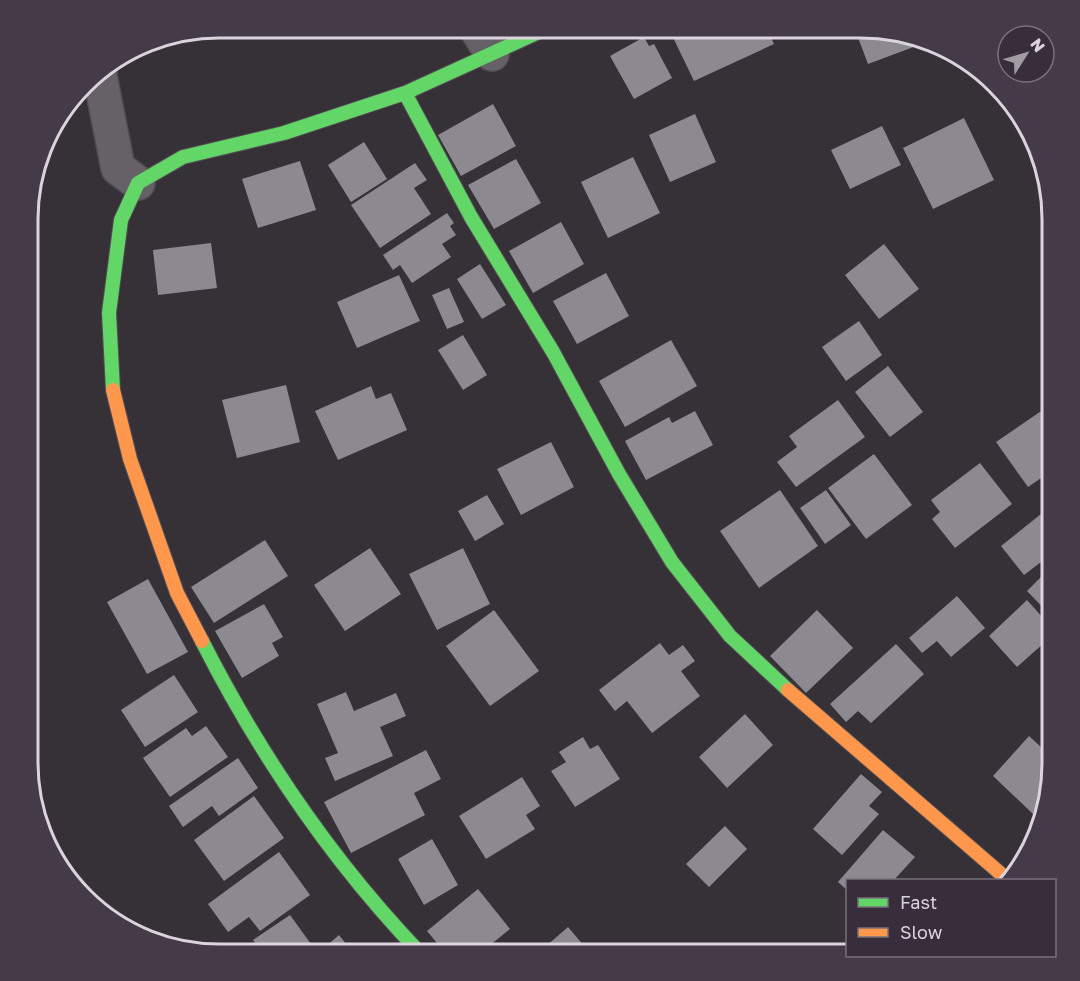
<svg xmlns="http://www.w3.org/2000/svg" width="1080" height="981" viewBox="0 0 1080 981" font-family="'Golos Text',sans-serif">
<rect width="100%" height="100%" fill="#363037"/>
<path fill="#8c8991" d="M668 27H766L774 44 694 81Z
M854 27H874L927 42 868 64Z
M644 37 649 46 654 44 672 78 634 99 610 56Z
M493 104 516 146 461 176 438 135Z
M695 114 716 162 670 182 649 135Z
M964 118 994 180 933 209 903 148Z
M882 126 901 165 850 189 831 150Z
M364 142 387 179 351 202 328 165Z
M633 157 660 213 608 238 581 182Z
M516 159 541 203 494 229 468 185Z
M300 161 316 210 258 228 242 179Z
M415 163 427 180 414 188 431 214 380 248 351 205Z
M447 213 454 223 450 226 456 235 442 244 451 257 412 283 400 265 393 270 383 255Z
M561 222 584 264 533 293 509 251Z
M211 243 217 288 158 295 153 250Z
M884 244 919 289 879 319 845 275Z
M480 264 506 305 482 319 457 279Z
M606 273 629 316 577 344 553 301Z
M399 275 420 321 357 348 337 302Z
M449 288 464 322 447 329 432 295Z
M859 321 882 355 846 381 822 347Z
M463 335 487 375 463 390 438 350Z
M671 340 697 386 625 427 599 381Z
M888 366 923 412 890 437 855 392Z
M286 385 300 442 237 458 222 400Z
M371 386 376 399 391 393 407 430 338 460 315 411Z
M838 400 865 437 796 487 777 462 797 447 789 436Z
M1053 403V470L1028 487 996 442Z
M695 411 713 445 646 480 625 441 669 417 672 423Z
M551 442 574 487 521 515 497 469Z
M874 454 912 505 866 539 828 488Z
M980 463 1012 504 955 548 932 519 940 512 931 500Z
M780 490 818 546 759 588 720 531Z
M826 490 851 525 825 544 800 508Z
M487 495 504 524 475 541 458 511Z
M1046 510 1053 519V553L1024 575 1001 546Z
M265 540 288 576 214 623 191 587Z
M370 548 401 594 345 631 314 585Z
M463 548 490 604 437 630 409 574Z
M1053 565V618L1027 591Z
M148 579 188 652 147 674 107 602Z
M957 596 985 628 951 657 937 641 922 653 909 638Z
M1027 600 1053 629V635L1017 667 989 636Z
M264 604 283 637 272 643 279 656 242 678 215 631Z
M494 610 539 671 490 706 446 646Z
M817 610 853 648 806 693 770 656Z
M660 643 669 655 683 645 695 661 681 671 700 696 652 733 627 701 615 711 599 690Z
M896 644 924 674 871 723 858 711 846 722 830 704Z
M174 675 198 712 145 747 121 710Z
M346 692 354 711 396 693 406 716 380 727 393 756 335 781 325 758 338 753 317 704Z
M745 714 773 745 727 788 699 757Z
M206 726 228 757 170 797 143 758 186 728 192 736Z
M1029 736 1053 758 1044 803 1033 814 993 776Z
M583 737 590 749 598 745 620 779 575 807 551 771 566 762 559 752Z
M426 750 441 779 414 793 425 815 351 853 324 802Z
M238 758 258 788 219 816 212 806 183 827 169 806Z
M861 774 882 792 869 806 879 814 842 855 813 829Z
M522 777 540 806 526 815 535 829 486 859 459 816Z
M254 796 284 838 224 881 194 840Z
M725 826 747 849 709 887 686 864Z
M883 830 915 857 894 880H848V891L838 882Z
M432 839 458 885 424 905 398 859Z
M279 852 310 895 260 931 249 917 228 932 208 904Z
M478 889 510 929 479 954H446L427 931Z
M290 915 311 944 296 954H263L253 940Z
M568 927 591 954H551L545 947Z
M339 935 354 954H317Z"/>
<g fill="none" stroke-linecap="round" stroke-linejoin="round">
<defs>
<path id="street" d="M475 27 492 54
M99 71 118 168 138 183"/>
<path id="fast" d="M405 93 471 217 553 352 619 474 672 562 730 636 788 690
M113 390 109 313 121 220 138 183 183 157 284 133 405 93 550 27
M202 641C261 757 331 860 421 954"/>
<path id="slow" d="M113 390 130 459 177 593 202 641
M788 690 1008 880"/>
</defs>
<use href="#street" stroke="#534d54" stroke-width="36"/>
<use href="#fast" stroke="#534d54" stroke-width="16"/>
<use href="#slow" stroke="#534d54" stroke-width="16"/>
<use href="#street" stroke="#666167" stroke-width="33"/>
<use href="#fast" stroke="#63d668" stroke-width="14"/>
<use href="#slow" stroke="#ff974d" stroke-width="14"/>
</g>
<path d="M0 0H1080V981H0ZM219 38H861A181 181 0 0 1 1042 219V763A181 181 0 0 1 861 944H219A181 181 0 0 1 38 763V219A181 181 0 0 1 219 38Z" fill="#453a47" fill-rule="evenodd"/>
<path fill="none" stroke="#dbd4dd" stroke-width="3" d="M219 38H861A181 181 0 0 1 1042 219V763A181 181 0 0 1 861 944H219A181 181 0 0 1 38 763V219A181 181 0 0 1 219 38Z"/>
<rect x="846" y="879" width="210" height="78" fill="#382d3a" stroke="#79707b" stroke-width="1.5"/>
<rect x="858" y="898" width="30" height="9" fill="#63d668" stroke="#79707b" stroke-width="1.5"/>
<text x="900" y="909" font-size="18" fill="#dbd4dd">Fast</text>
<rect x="858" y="928" width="30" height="9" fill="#ff974d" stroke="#79707b" stroke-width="1.5"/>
<text x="900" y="939" font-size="18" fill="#dbd4dd">Slow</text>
<g transform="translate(1026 54) rotate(53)"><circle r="28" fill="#382d3a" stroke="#79707b" stroke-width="1.5"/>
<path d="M0-4.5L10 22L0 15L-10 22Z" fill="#a19ba3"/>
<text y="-9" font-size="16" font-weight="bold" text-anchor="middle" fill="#dbd4dd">N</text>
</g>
</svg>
